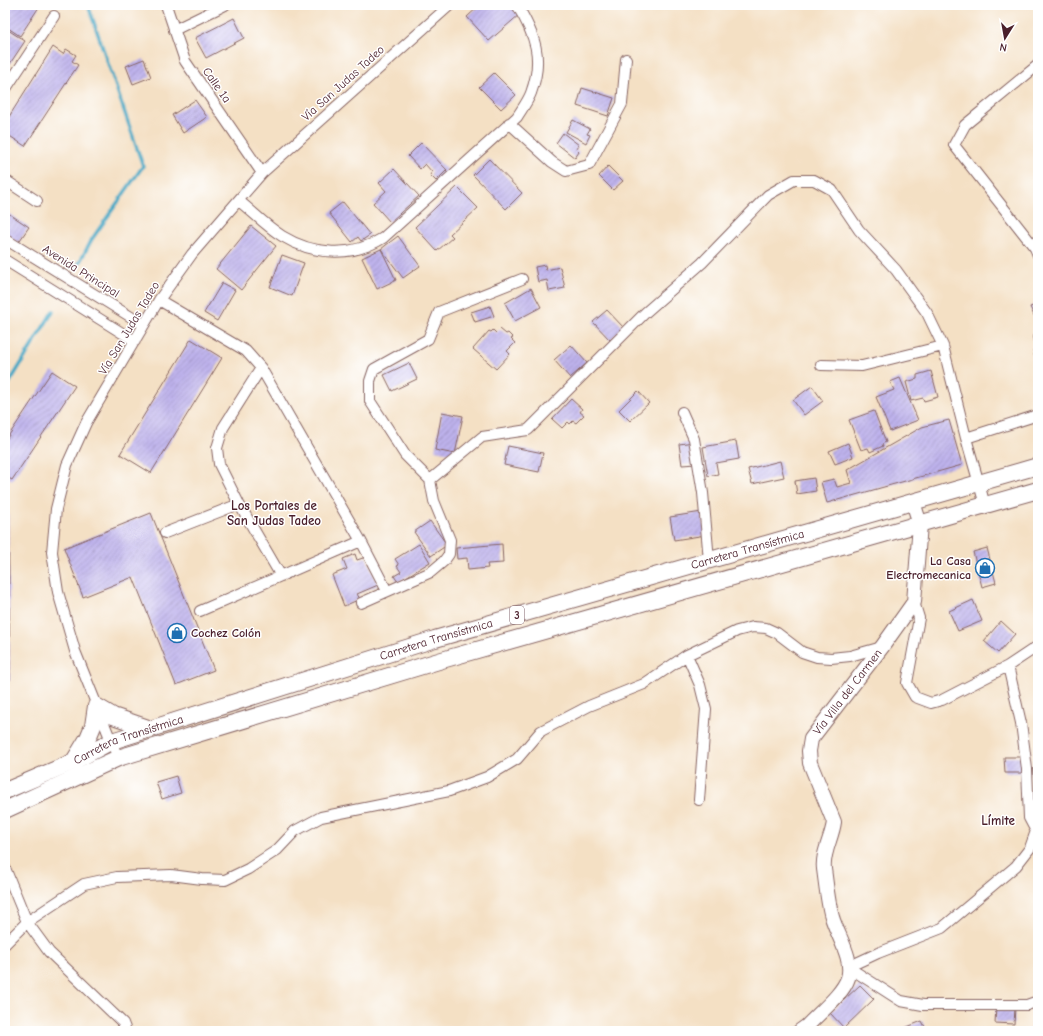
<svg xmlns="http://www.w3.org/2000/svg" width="1043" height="1036" viewBox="0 0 1043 1036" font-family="'Comic Neue',sans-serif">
<defs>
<pattern id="building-hatch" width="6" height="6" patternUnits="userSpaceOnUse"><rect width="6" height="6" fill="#beb2ec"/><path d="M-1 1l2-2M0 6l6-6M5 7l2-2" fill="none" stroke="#9c90bf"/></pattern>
</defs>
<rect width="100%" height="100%" fill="#fff"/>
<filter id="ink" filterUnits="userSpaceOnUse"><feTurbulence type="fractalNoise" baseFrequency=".025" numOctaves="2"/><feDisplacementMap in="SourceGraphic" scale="8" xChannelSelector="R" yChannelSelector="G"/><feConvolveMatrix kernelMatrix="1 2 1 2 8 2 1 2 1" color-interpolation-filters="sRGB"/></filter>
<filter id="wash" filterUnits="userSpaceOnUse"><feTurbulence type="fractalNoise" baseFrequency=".012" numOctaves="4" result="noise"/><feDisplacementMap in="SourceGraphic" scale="16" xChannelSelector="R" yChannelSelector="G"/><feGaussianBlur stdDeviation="0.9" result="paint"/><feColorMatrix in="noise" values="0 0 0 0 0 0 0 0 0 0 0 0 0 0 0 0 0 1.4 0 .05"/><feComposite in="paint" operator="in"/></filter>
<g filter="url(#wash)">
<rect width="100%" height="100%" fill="#f4e0c4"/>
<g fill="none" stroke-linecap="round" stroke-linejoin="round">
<path stroke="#45a7c4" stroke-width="3.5" d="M77 267 92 239 143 166 88 5
M5 390 53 311"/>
</g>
<g id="blocks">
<path fill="url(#building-hatch)" d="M5 5H35L39 7 20 36 5 26Z
M480 5H512L520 14 489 41 467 17Z
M234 18 244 38 206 58 195 38Z
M5 28 25 41 7 68 5 66Z
M53 47 63 54 66 49 76 55 72 61 78 65 25 146 5 133V123Z
M144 59 151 77 133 84 126 66Z
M494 73 516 95 501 109 479 87Z
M582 88 614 98 608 116 577 106Z
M195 100 207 117 183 133 172 115Z
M573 120 590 129 587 134 590 135 586 143 566 132Z
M563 133 579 145 576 149 579 152 575 158 556 143Z
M421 143 447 170 436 181 430 175 432 172 425 164 420 169 408 156Z
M489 159 522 193 506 209 473 175Z
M608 166 623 181 613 190 599 176Z
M394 169 419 196 390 222 373 203 386 191 379 183Z
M457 187 478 208 450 234 453 237 437 251 415 227Z
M343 202 370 235 361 241 358 237 352 242 329 213Z
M5 211 29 227 18 243 5 234Z
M251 226 276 246 241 290 216 269Z
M398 236 420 266 403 278 381 249Z
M381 249 396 280 377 289 362 258Z
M282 255 304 263 292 296 270 287Z
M545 265 546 270 560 267 565 288 549 291 547 280 538 282 535 267Z
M222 283 235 290 217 321 204 313Z
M531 288 541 307 515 321 505 303Z
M1038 304V324L1030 307Z
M490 306 494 316 475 322 471 312Z
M607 310 624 328 610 340 593 322Z
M1035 328H1038L1037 368 1033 350 1036 349 1033 336 1037 335Z
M500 329 506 334 508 333 513 338 511 339 515 343 507 351 510 354 496 369 473 349 489 331 491 332 493 330 496 333Z
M191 339 222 358 151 473 120 454Z
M571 345 587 363 570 378 554 360Z
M409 363 417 379 392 391 384 375Z
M52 371 75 386 12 480 5 476V441Z
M931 371 938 397 924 401 923 398 911 401 906 382 917 379V375Z
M900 378 918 420 890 431 876 397 894 390 890 382Z
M812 386 823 401 804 415 793 400Z
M638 391 649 403 630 421 619 410Z
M571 399 582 409 580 412 584 415 576 423 573 421 570 424 568 422 562 428 552 419Z
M874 411 886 442 882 444 883 446 870 452 868 448 861 450 849 420Z
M442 412 463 416 455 454 435 450Z
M949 420 962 465 827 503 821 482 834 479 837 487 851 483 847 470 922 427Z
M736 441 739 459 716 463 718 474 708 476 703 447Z
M694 442 696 464 682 465 679 444Z
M848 443 853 457 835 464 829 451Z
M508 446 543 453 539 472 504 465Z
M780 461 784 477 752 484 748 469Z
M814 478 816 491 797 494 795 481Z
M5 487 8 489 10 680 5 685Z
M702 512 706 535 674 540 670 517Z
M151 513 214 670 176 685 133 577 83 597 64 548Z
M430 521 447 545 431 556 414 532Z
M419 544 430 562 398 582 394 576 401 572 397 566 399 565 395 559Z
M502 544 503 563 487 564 488 568 468 570 467 558 457 559 456 548Z
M987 548 996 583 982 587 973 552Z
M355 554 357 560 366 557 378 585 357 594 360 599 344 606 332 575 347 569 343 559Z
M973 600 982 621 958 631 949 611Z
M1001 621 1015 634 998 653 984 641Z
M1004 757H1024V773H1005Z
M176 776 181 793 162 799 156 782Z
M860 985 874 999 844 1028 830 1013Z
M996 1006 1015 1008 1014 1024 995 1023Z
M922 1021 927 1031H903L902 1029Z"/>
</g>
</g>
<g filter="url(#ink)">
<use href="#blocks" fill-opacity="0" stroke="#866361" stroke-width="1"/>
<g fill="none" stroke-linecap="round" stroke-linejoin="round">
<defs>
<path id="street" d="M166 5 185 61 262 173
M174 30 225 5
M1038 65 965 125 954 145 1035 248 1038 255
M5 90 54 16
M509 123 552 162 566 171 589 165 622 104 626 59
M5 180 37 201
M239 201C253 212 266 226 282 236 313 255 351 258 383 238L517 117C522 109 528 101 531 93 544 58 535 35 517 5
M5 239 144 325
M5 260 135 341
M159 300 246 351 261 368 361 541 387 591
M821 365 862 366 943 346
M261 368 223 428 217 448 219 464 239 504 281 576
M682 412 694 439 703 493 709 560
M966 438 1038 415
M430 480 405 455 370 401V381L374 369 428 339 439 312 522 279
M165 533 239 504
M914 602 919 618 907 683 915 697 931 703 942 700 1008 666 1038 646
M361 603 431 572 444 561 449 554 450 540 434 501 430 480 482 437 528 430 646 312 702 263 768 195 794 180H814L832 190 859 230 896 270 927 313 943 346 966 438 985 505
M200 611 361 541
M687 655 700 685 706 709 699 800
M1008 666 1021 723 1027 769 1029 818 1038 835
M118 758 75 651 58 592 52 552 56 509 67 465 86 423 144 325 159 300 192 254 262 173 450 5
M5 868 27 922 49 952 123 1023 126 1031
M5 944 27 922 84 884 117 877 171 875 202 879 225 880 248 869 277 850 295 831 321 817 449 791 487 777 517 759 541 731 589 706 644 684 687 655 737 631 753 627 766 628 777 633 802 652 817 657 831 658 850 656 882 647
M848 967 878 953 942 928 1016 866 1030 848 1036 831
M848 967 901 1001 923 1005H1027L1038 1001"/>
<g id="secondary">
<path id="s1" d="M800 1031 807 1026C819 1013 843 994 848 978 854 959 837 935 832 917 828 904 826 883 824 869 822 853 832 838 834 822L810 763 809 751 811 739 882 647 914 602 920 524 913 502"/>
</g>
<g id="primary">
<path d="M74 761 88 738 93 726 96 706 113 716 151 729"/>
<path id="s2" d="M5 791 73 762 112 741 435 639 1038 466"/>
<path d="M5 810 118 758 442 660 1038 490"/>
</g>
</defs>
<use href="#street" stroke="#866361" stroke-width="12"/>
<use href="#secondary" stroke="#866361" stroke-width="16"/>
<use href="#primary" stroke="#866361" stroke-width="18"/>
<use href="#street" stroke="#fff" stroke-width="10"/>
<use href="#secondary" stroke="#fff" stroke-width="14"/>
<use href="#primary" stroke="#fff" stroke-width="16"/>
</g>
</g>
<defs>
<symbol id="shop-ring" viewBox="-11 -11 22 22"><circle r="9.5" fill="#fff" stroke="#1f6fb2" stroke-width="1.5"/><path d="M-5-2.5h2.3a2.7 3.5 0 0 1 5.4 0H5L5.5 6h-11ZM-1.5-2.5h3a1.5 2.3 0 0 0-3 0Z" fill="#1f6fb2"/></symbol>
</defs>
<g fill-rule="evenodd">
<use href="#shop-ring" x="974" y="557" width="22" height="22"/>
<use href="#shop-ring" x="166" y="622" width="22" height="22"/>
</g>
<g text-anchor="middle" stroke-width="3" stroke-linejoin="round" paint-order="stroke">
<rect fill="#fff" stroke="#80626b" stroke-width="1" x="510" y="606" width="14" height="18" rx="3"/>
<g font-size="11" font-weight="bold" fill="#4a1f2b">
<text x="517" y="619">3</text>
</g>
<g font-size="12" fill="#4a1f2b" stroke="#fff">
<text transform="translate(343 83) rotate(-42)" y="4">Vía San Judas Tadeo</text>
<text transform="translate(217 85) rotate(55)" y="4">Calle 1a</text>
<text transform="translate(81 271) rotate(32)" y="4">Avenida Principal</text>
<text transform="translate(129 328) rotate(-59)" y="4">Vía San Judas Tadeo</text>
<text dy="4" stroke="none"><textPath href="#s2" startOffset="782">Carretera Transístmica</textPath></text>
<text dy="4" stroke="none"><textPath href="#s2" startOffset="458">Carretera Transístmica</textPath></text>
<text dy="4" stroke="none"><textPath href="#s1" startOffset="381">Vía Villa del Carmen</textPath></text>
<text dy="4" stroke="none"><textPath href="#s2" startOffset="134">Carretera Transístmica</textPath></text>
</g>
<g font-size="12" font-weight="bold" fill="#4a1f2b" stroke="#fff" text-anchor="end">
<text x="971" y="565">La Casa<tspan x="971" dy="14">Electromecanica</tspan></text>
<text x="191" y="637" text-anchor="start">Cochez Colón</text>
</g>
<g font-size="13" font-weight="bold" fill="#4a1f2b" stroke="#fff">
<text x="274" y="510">Los Portales de<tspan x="274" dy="15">San Judas Tadeo</tspan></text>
<text x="998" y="825">Límite</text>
</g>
</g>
<rect width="1043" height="1036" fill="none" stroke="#fff" stroke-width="20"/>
<g transform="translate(1005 38) rotate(191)" stroke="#ffffff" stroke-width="3" paint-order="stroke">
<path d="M0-3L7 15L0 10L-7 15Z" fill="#4a1f2b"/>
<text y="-6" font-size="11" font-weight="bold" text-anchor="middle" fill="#4a1f2b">N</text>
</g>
</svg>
